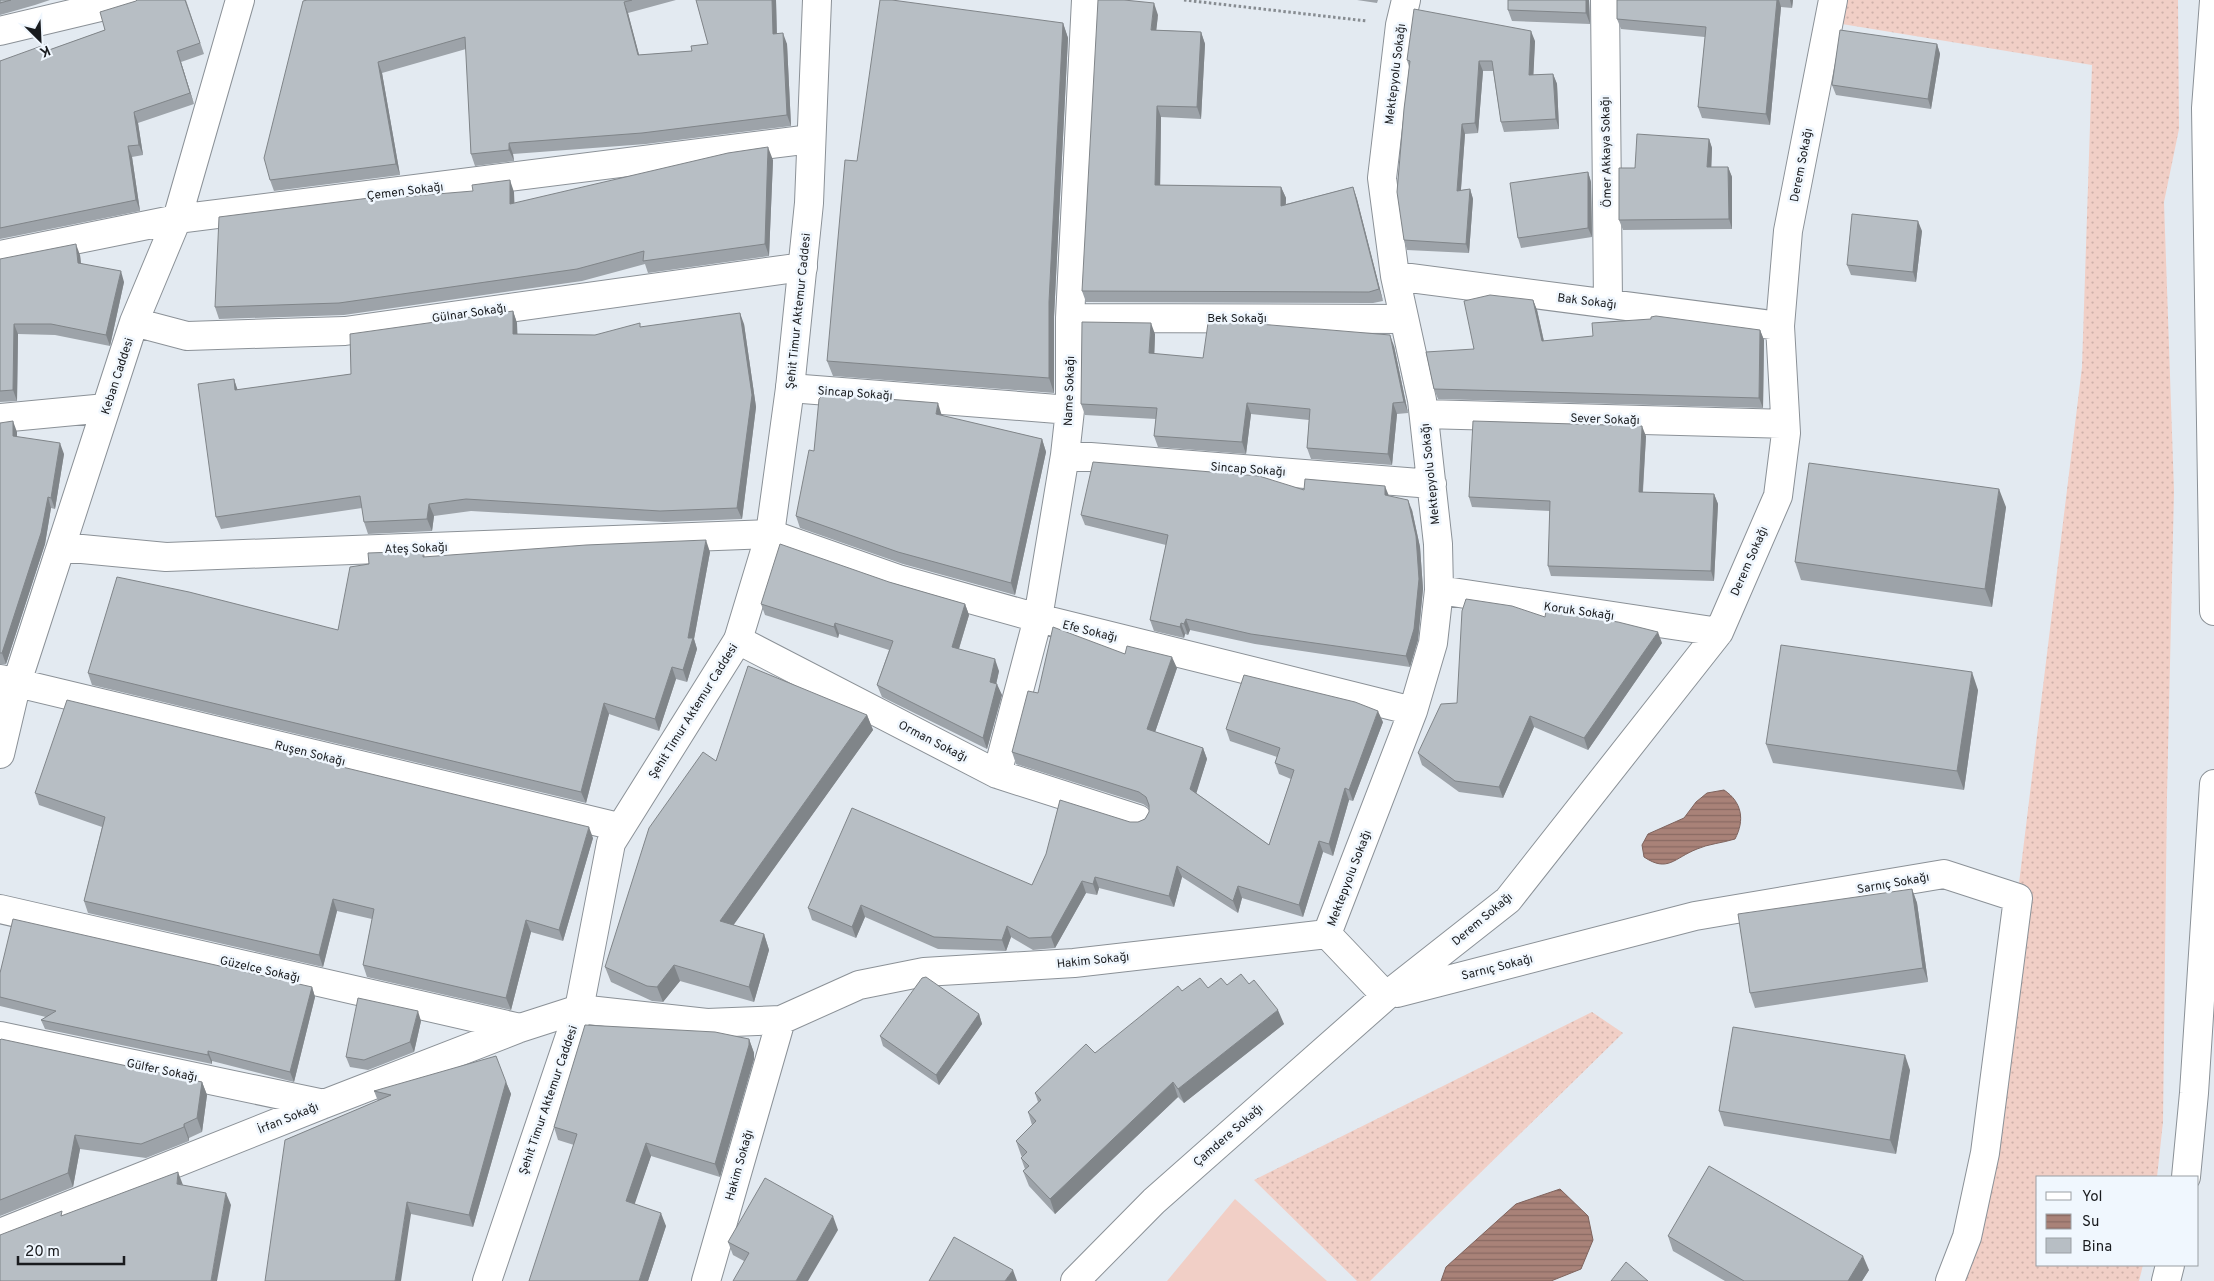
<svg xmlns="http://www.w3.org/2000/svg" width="2214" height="1281" viewBox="0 0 2214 1281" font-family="Overpass,sans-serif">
<defs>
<pattern id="grass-dots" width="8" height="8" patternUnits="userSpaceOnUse" patternTransform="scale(1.25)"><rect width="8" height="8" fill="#f1cfc6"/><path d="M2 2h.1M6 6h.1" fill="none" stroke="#ceb1aa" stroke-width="1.8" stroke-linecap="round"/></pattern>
<pattern id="water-rules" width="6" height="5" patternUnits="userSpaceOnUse" patternTransform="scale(1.25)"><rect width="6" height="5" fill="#a98278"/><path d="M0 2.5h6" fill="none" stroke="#896a62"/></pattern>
</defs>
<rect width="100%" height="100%" fill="#e3eaf1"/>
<path fill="url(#grass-dots)" d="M1847 0H2178L2179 129 2164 202 2174 491 2167 795 2163 1122 2157 1177H2038V1265H2143L2139 1281H1943L1980 1159 2015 916 2082 367 2092 65 1842 24Z
M1592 1012 1623 1033 1370 1281H1357L1254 1180Z"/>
<path fill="#f1cfc6" d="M1235 1199 1327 1281H1167Z"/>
<path fill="url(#water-rules)" stroke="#7e635d" d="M1724 790C1742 802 1745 820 1735 839 1722 843 1708 844 1697 849 1674 858 1668 873 1644 857L1642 845 1648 834 1684 818 1696 802 1707 793Z
M1560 1189 1588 1216 1593 1240 1581 1269 1551 1281H1441L1446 1267 1516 1204Z"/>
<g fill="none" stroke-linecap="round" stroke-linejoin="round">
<defs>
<path id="street" d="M1605 0 1608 303
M0 31 130 0
M0 255 177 219 811 139
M1395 276 1780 326
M1070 318 1404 319
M134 322 187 336 345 331 803 267
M790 388 1070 410
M1424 414 1785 424
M0 418 106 408
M1065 455 1432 484
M61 547 166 557 770 534 898 579 1038 618 1413 711
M1439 590 1719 632
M738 640 997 774 1138 819
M1 679 619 827
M0 754 17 682 134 322 177 219 240 0
M997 774 1038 618 1065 455 1070 410V318L1086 0
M0 909 520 1028
M1327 934 1413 711 1433 643 1439 590 1438 544 1422 400 1395 276 1382 178 1400 25 1406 0
M1397 993 1695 916 1944 874 2018 898 1985 1153 1967 1237 1950 1281
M0 1036 324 1104
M0 1233 324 1104 520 1028 579 1009 707 1023 781 1020 859 985 924 972 1074 963 1327 934 1386 996
M706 1281 781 1020
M1075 1281 1154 1201 1386 996 1508 900 1719 632 1778 496 1786 433 1780 326 1788 231 1833 0"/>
<path id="secondary" d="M487 1281 579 1009 611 843 738 640 770 534 790 388 809 203 817 0"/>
<path id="highway" d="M2214 1 2206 108 2214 611
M2186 1177 2194 1093 2214 784
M2166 1281 2170 1265"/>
</defs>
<use href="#street" stroke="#8b9197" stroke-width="30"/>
<use href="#secondary" stroke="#8b9197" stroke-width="30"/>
<use href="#highway" stroke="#8b9197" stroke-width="30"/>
<path stroke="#878c91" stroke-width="3" stroke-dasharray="2.5 2.5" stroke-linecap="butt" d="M1184 0 1367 21"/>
<use href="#street" stroke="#fff" stroke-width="28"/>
<use href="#secondary" stroke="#fff" stroke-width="28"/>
<use href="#highway" stroke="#fff" stroke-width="28"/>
</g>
<path fill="#9da3a9" d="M0 0H50L35 5 0 15Z
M186 0 204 54 181 62 194 104 138 123 143 155 132 157 140 211 0 239V61L49 50 105 30Z
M307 0H676L628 13 639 55 692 51 708 44 696 0H776L777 34 787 44 791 126 646 144 513 154 514 161 475 166 471 154 466 49 382 73 400 175 274 191 270 180Z
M1357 0H1378L1377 3Z
M1589 0 1590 24 1512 21 1508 10Z
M1617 0H1793L1792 8 1781 7 1770 125 1702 118 1698 107 1705 37 1621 29 1617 19Z
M1158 15 1156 30 1201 32 1205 44 1201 119 1161 117 1160 185 1281 187 1286 198V204L1353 187 1357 199 1383 301 1373 303 1086 302 1082 291Z
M1063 23 1068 38 1054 317V393L833 376 827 361 857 161Z
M1535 41 1533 75 1553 74 1557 84 1559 129 1504 132 1501 122 1493 71H1483L1478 133 1465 134 1461 190 1470 189 1473 199 1469 253 1407 250 1404 240 1409 67 1407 60Z
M1937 44 1940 54 1931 109 1836 95 1832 85Z
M1709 139 1712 148 1711 167H1728L1732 177V229L1623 230 1619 220 1635 168Z
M773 160 769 256 648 273 645 264 582 281 344 315 219 319 215 307 401 194 402 197 514 192V204Z
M1588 172 1591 182 1592 237 1521 248 1518 238Z
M1922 231 1916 282 1851 275 1847 265Z
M80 255 81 263 124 282 110 346 55 335 18 334 17 401 0 402V259Z
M1533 300 1537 310 1544 341 1760 330 1764 340 1763 408 1438 399 1434 389 1474 349Z
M513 311 517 323V334L595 335 642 327 744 324 756 407 742 519 664 522 471 511 434 516 432 531 368 534 364 522 362 508 221 529 216 517 234 379 237 390 351 374Z
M1249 324 1394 346 1408 413 1397 414 1392 465 1311 459 1307 448 1309 420 1251 414 1246 454 1158 447 1154 436 1156 419 1085 415 1081 404 1155 334 1154 354 1203 358Z
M942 416 1042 439 1046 452 1015 595 903 564 800 528 796 516 814 451Z
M0 423 17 432V437L64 454 55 509 51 508 45 544 6 664H0Z
M1646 436 1643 492 1714 494 1718 504 1714 581 1551 576 1548 566 1550 511 1472 507 1469 497Z
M1304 490 1389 496 1412 510 1420 547 1423 589 1418 640 1410 667 1255 644 1190 630 1188 635 1185 634 1184 638 1154 631 1150 620 1166 545 1085 525 1081 515Z
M2006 507 1992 607 1801 580 1795 562Z
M423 551 425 557 710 552 694 639 697 649 687 682 676 679 659 731 609 714 586 803 92 685 88 673 338 630 369 564Z
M889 582 965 604 969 615 959 649 999 671 996 684 1002 695 987 749 882 697 877 685 889 650 839 634 838 638 765 615 761 604Z
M1545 617 1662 643 1588 750 1534 727 1503 798 1459 792 1422 765 1418 753Z
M1125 654 1177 668 1155 732 1203 748 1207 759 1196 793 1269 845 1291 779 1279 774 1275 763 1277 757 1230 741 1226 729 1383 722 1353 801 1349 800 1333 856 1323 852 1303 917 1242 898 1238 913 1182 877 1174 907 1099 888 1097 895 1086 893 1055 948 1033 950 1011 937 1006 951 938 949 865 917 856 938 812 920 808 908 1032 885 1130 822H1138L1145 819 1149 812V808L1143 804 1016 764 1012 752 1038 693Z
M1978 690 1964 790 1773 763 1766 744Z
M867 715 873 730 733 925 764 934 769 950 754 1002 680 981 663 1002 652 1001 611 982 605 967 716 761Z
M35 793 593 838 563 941 531 932 511 1010 367 977 363 965 372 919 337 911 323 967 88 913 84 901 102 827 39 805Z
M1912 889 1917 903 1928 982 1755 1008 1750 993Z
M0 973 312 987 315 997 294 1082 212 1061V1064L45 1029 41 1020 46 1017 0 1006Z
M1249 984 1284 1024 1184 1103 1178 1097 1055 1214 1029 1186 1023 1171 1025 1169 1021 1158 1022 1157 1021 1155 1016 1141 1032 1125 1028 1112 1038 1102 1035 1093 1095 1053 1182 991 1208 988 1227 985Z
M979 1014 982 1024 939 1085 883 1046 880 1036Z
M421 1021 414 1052 368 1070 350 1067 346 1057Z
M749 1039 754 1053V1059L720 1177 651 1156 634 1204 666 1226 648 1281 574 1145 558 1140 554 1127Z
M0 1040 202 1082 207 1095 202 1132 189 1138V1141L146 1158 80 1149 73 1187 0 1216Z
M1910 1070 1896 1154 1724 1126 1719 1111Z
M506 1082 511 1094 473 1227 411 1214 285 1140 378 1101 374 1091Z
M838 1230 744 1261 733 1255 728 1242Z
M1668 1236 1869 1270 1862 1281H1725L1673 1251Z"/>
<path fill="#808589" d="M772 0H776L777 45 773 34Z
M1586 0H1589L1590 24 1586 13Z
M1777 0H1779L1781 7 1770 125 1766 114Z
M1790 0H1793L1792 8Z
M624 2 628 13 642 66 638 55Z
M1154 3 1158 15 1155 42 1151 30Z
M1063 23 1068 38 1054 317V393L1049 378V302Z
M1531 31 1535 41 1533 85 1529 75Z
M1201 32 1205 44 1201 119 1197 107Z
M783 33 787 44 791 126 787 115Z
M1937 44 1940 54 1931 109 1928 99Z
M177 51 181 62 194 104 190 93Z
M1479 61 1483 71 1478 133 1475 123Z
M378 62 382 73 400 175 396 164Z
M1553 74 1557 84 1559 129 1556 119Z
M1157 106 1161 117 1160 197 1155 185Z
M134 112 138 123 143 155 139 145Z
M1462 124 1465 134 1460 201 1457 191Z
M1709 139 1712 148 1711 177 1707 167Z
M509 143 513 154 514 161 509 150Z
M128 146 132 157 140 211 136 200Z
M768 147 773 160 769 256 765 244Z
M1728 167 1732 177V229L1729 219Z
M1588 172 1591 182 1592 237 1588 228Z
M510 180 514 192 515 217 510 204Z
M1281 187 1286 198 1285 217 1281 206Z
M1353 187 1357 199 1383 301 1379 289Z
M1470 189 1473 199 1469 253 1466 244Z
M1918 221 1922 231 1916 282 1913 272Z
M76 244 80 255 82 274 78 263Z
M121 271 124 282 110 346 106 335Z
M1533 300 1537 310 1546 351 1542 341Z
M513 311 517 323 518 346 513 334Z
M740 313 744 324 756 407 742 519 737 508Z
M1151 323 1155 334 1154 365 1149 353Z
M14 324 18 334 17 401 13 390Z
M1760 330 1764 340 1763 408 1759 398Z
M1390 335 1394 346 1408 413 1404 402Z
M234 379 238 391 235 390Z
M938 403 942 416 936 414Z
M1247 403 1251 414 1246 454 1242 442Z
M1393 403 1397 414 1392 465 1388 454Z
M13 421 17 432V447L13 436Z
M1642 426 1646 436 1642 502 1639 492Z
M1042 439 1046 452 1015 595 1011 583Z
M60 443 64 454 55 509 51 498Z
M1385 486 1389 496 1385 495Z
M1999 489 2006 507 1992 607 1985 589Z
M1714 494 1718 504 1714 581 1711 571Z
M48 497 51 508 45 544 6 664 2 653Z
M1408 500 1412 510 1420 547 1423 589 1418 640 1410 667 1406 656Z
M429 504 434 516 432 531 427 519Z
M706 540 710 552 694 639 697 649 687 682 683 670 688 638Z
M965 604 969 615 956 658 952 647Z
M1186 619 1190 630 1188 635 1184 624Z
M835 623 839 634 838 638 834 627Z
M1181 623 1185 634 1184 638 1180 627Z
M1658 632 1662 643 1588 750 1584 738Z
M1172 657 1177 668 1152 741 1147 729Z
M995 659 999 671 994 694 990 682Z
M672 667 676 679 659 731 655 719Z
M1972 672 1978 690 1964 790 1957 771Z
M997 684 1002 695 987 749 983 738Z
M604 703 609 714 586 803 581 792Z
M1378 711 1383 722 1353 801 1349 790Z
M867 715 873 730 725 937 720 921Z
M1530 716 1534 727 1503 798 1499 787Z
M1203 748 1207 759 1194 801 1190 789Z
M1345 788 1349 800 1333 856 1329 844Z
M589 827 593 838 563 941 559 930Z
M1319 841 1323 852 1303 917 1299 905Z
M1177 866 1182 877 1174 907 1169 896Z
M1095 877 1099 888 1097 895 1093 884Z
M1082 881 1086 893 1055 948 1051 937Z
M1238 886 1242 898 1238 913 1233 901Z
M1912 889 1917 903 1928 982 1923 968Z
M333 899 337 911 323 967 319 955Z
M861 905 865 917 856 938 852 927Z
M526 920 531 932 511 1010 506 998Z
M1007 926 1011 937 1006 951 1002 940Z
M764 934 769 950 754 1002 749 987Z
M674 965 680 981 663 1002 657 987Z
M312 987 315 997 294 1082 290 1072Z
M1278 1010 1284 1024 1184 1103 1178 1089Z
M418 1011 421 1021 414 1052 410 1042Z
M979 1014 982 1024 939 1085 936 1075Z
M749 1039 754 1053V1059L720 1177 715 1164Z
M208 1051 212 1061V1064L208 1055Z
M1905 1055 1910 1070 1896 1154 1890 1140Z
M202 1082 207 1095 202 1132 197 1118Z
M506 1082 511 1094 473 1227 469 1215Z
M1173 1082 1178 1097 1055 1214 1050 1199Z
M184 1124 189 1138V1141L184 1127Z
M75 1135 80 1149 73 1187 68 1173Z
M646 1143 651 1156 631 1215 626 1201Z
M178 1172 183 1185 177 1184Z
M226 1193 231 1205 217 1281H211Z
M407 1202 411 1214 401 1281H395Z
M661 1213 666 1226 648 1281H639Z
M833 1216 838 1230 808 1281H796Z
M1863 1256 1869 1270 1862 1281H1848Z
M1013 1270 1017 1281H1005Z"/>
<path fill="#b7bec4" stroke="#808589" d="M0 0H11L0 3Z
M137 0H185L200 43 177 51 190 93 134 112 139 145 128 146 136 200 0 228V61L47 44 49 50 105 30 100 12 136 1Z
M307 0H632L624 2 638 55 692 51 691 46 708 44 696 0H772L773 34 783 33 787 115 642 133 509 143V150L471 154 465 37 378 62 396 164 270 180 264 158 303 1Z
M880 0H892L1063 23 1049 302V378L827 361 845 160 857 161Z
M1098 0H1124L1154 3 1151 30 1201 32 1197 107 1157 106 1155 185 1281 187V206L1353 187 1379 289 1369 292 1082 291Z
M1508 0H1586V13L1508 10Z
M1617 0H1777L1766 114 1698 107 1706 27 1617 19Z
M1414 9 1531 31 1529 75 1553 74 1556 119 1501 122 1492 61H1479L1475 123 1462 124 1457 191 1470 189 1466 244 1404 240 1397 192 1404 109 1410 61 1407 60Z
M1840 30 1937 44 1928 99 1832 85Z
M1637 134 1709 139 1707 167H1728L1729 219 1619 220V168H1635Z
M768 147 765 244 643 261 644 251 577 269 339 303 215 307 219 217 401 194V197L473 191 472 185 510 180V204L728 153Z
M1588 172V228L1518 238 1510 183Z
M1852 214 1918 221 1913 272 1847 265Z
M76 244 78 263 121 271 106 335 51 324H14L13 390 0 391V259Z
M1490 295 1533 300 1542 341 1593 336 1592 323 1651 319V317L1656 316 1760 330 1759 398 1434 389 1426 352 1474 349 1464 301Z
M513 311V334L595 335 640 323V327L740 313 752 395 737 508 660 511 466 499 429 504 427 519 364 522 360 496 216 517 198 384 234 379 235 390 351 374 350 334Z
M1082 322 1151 323 1149 353 1203 358 1208 323H1249H1247L1390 335 1404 402 1393 403 1388 454 1307 448 1310 409 1247 403 1242 442 1154 436 1157 408 1081 404Z
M824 394 938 403 936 414 1042 439 1011 583 898 552 796 516 809 450 814 451 819 399Z
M13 421V436L60 443 51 498 48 497 41 533 2 653H0V423Z
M1473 421 1642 426 1639 492 1714 494 1711 571 1548 566 1550 501 1469 497Z
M1093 462 1259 476 1304 490 1305 479 1385 486V495L1408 500 1416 536 1419 579 1414 629 1406 656 1251 634 1186 619 1184 624 1181 623 1180 627 1150 620 1168 535 1081 515Z
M1809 463 1999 489 1985 589 1795 562Z
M706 540 688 638H693L683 670 672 667 655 719 604 703 581 792 88 673 117 577 189 592 338 630 350 567 369 564 368 553 423 551V557L586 545Z
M780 544 889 582 965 604 952 647 995 659 990 682 997 684 983 738 877 685 893 641 835 623 834 627 761 604Z
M1466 599 1512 606 1545 617 1546 611 1618 622 1658 632 1584 738 1530 716 1499 787 1455 781 1418 753 1441 704 1457 703 1462 611Z
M1053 627 1125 654 1127 646 1172 657 1147 729 1203 748 1190 789 1269 845 1294 770 1275 763 1280 748 1226 729 1244 675 1355 702 1378 711 1349 790 1345 788 1329 844 1319 841 1299 905 1238 886 1233 901 1177 866 1169 896 1095 877 1093 884 1082 881 1051 937 1029 938 1007 926 1002 940 934 937 861 905 852 927 808 908 852 808 1032 885 1046 854 1060 800 1130 822H1138L1145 819 1149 812V805L1146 797 1139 792 1012 752 1028 691 1038 693Z
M1781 645 1972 672 1957 771 1766 744Z
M748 666 867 715 720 921 764 934 749 987 674 965 657 987 647 986 605 967 649 828 703 752 716 761Z
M67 700 589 827 559 930 526 920 506 998 363 965 374 909 333 899 319 955 84 901 105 817 35 793Z
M1912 889 1923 968 1750 993 1738 914Z
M13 919 312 987 290 1072 208 1051V1055L41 1020 56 1011 0 997V973Z
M1241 974 1249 984 1254 980 1278 1010 1178 1089 1173 1082 1050 1199 1023 1171 1029 1166 1021 1158 1027 1152 1016 1141 1036 1121 1028 1112 1041 1100 1035 1093 1086 1044 1095 1053 1178 986 1182 991 1200 978 1208 988 1221 978 1227 985Z
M926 977 979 1014 936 1075 880 1036 922 978Z
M358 998 418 1011 410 1042 364 1060 346 1057Z
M585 1025 715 1032 749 1039V1045L715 1164 646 1143 626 1201 661 1213 639 1281H529L577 1134 554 1127Z
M1733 1027 1905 1055 1890 1140 1719 1111Z
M1 1039 202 1082 197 1118 184 1124V1127L141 1144 75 1135 68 1173 0 1200V1040Z
M496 1056 506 1082 469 1215 407 1202 395 1281H265L285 1140 391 1095 374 1091Z
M1709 1166 1863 1256 1848 1281H1744L1668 1236Z
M178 1172 177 1184 226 1193 211 1281H0V1235L62 1211 61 1216Z
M765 1178 833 1216 796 1281H733L749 1253 728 1242Z
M954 1237 1013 1270 1005 1281H929Z
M1626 1262 1648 1281H1611Z"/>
<g text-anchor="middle" stroke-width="5" stroke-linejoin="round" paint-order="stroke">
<g font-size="12" fill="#191b1e" stroke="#f0f7fe">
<text transform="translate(1395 74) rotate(-83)" y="4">Mektepyolu Sokağı</text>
<text transform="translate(1606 152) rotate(-91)" y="4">Ömer Akkaya Sokağı</text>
<text transform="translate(1801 165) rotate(-79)" y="4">Derem Sokağı</text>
<text transform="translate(405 191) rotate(-7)" y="4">Çemen Sokağı</text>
<text transform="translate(1587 301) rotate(7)" y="4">Bak Sokağı</text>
<text transform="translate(798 311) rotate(-84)" y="4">Şehit Timur Aktemur Caddesi</text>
<text transform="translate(469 313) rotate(-8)" y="4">Gülnar Sokağı</text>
<text x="1237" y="322">Bek Sokağı</text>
<text transform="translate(117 376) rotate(-72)" y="4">Keban Caddesi</text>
<text transform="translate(1069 391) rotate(-88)" y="4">Name Sokağı</text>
<text transform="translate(855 393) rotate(4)" y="4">Sincap Sokağı</text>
<text transform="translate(1605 419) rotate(2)" y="4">Sever Sokağı</text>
<text transform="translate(1248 469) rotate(4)" y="4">Sincap Sokağı</text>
<text transform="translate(1430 474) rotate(-96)" y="4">Mektepyolu Sokağı</text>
<text transform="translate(416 548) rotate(-2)" y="4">Ateş Sokağı</text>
<text transform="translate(1749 561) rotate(-66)" y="4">Derem Sokağı</text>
<text transform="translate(1579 611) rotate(8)" y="4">Koruk Sokağı</text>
<text transform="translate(1090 631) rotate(14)" y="4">Efe Sokağı</text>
<text transform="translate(693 711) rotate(-58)" y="4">Şehit Timur Aktemur Caddesi</text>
<text transform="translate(933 741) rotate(27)" y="4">Orman Sokağı</text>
<text transform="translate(310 753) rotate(14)" y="4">Ruşen Sokağı</text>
<text transform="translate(1349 878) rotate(-69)" y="4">Mektepyolu Sokağı</text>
<text transform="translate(1893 883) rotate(-10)" y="4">Sarnıç Sokağı</text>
<text transform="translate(1482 919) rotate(-40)" y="4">Derem Sokağı</text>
<text transform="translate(1093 960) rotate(-6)" y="4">Hakim Sokağı</text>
<text transform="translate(1497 967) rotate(-14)" y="4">Sarnıç Sokağı</text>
<text transform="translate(260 969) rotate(13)" y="4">Güzelce Sokağı</text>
<text transform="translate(162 1070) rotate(12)" y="4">Gülfer Sokağı</text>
<text transform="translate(548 1100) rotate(-71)" y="4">Şehit Timur Aktemur Caddesi</text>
<text transform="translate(288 1118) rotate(-22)" y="4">İrfan Sokağı</text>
<text transform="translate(1228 1135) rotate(-41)" y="4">Çamdere Sokağı</text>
<text transform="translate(739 1165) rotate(-74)" y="4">Hakim Sokağı</text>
</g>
</g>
<rect x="2036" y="1176" width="162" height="90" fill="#f0f7fe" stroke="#9a9fa4"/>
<rect x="2046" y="1192" width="25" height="8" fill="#ffffff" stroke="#9a9fa4"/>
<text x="2082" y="1201" font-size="15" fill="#191b1e">Yol</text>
<rect x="2046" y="1214" width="25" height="15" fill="url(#water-rules)" stroke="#9a9fa4"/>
<text x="2082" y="1226" font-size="15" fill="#191b1e">Su</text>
<rect x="2046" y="1238" width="25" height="15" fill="#b7bec4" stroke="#9a9fa4"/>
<text x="2082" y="1251" font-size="15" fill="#191b1e">Bina</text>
<g transform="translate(40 40) rotate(156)" stroke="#f0f7fe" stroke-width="4" paint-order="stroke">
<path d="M0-4L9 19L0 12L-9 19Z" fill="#191b1e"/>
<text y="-8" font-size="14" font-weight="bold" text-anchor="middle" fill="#191b1e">K</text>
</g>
<path d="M18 1256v8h106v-8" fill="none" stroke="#191b1e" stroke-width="2.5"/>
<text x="25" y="1256" font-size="15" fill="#191b1e" stroke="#f0f7fe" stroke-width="4" paint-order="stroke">20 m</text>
</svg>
